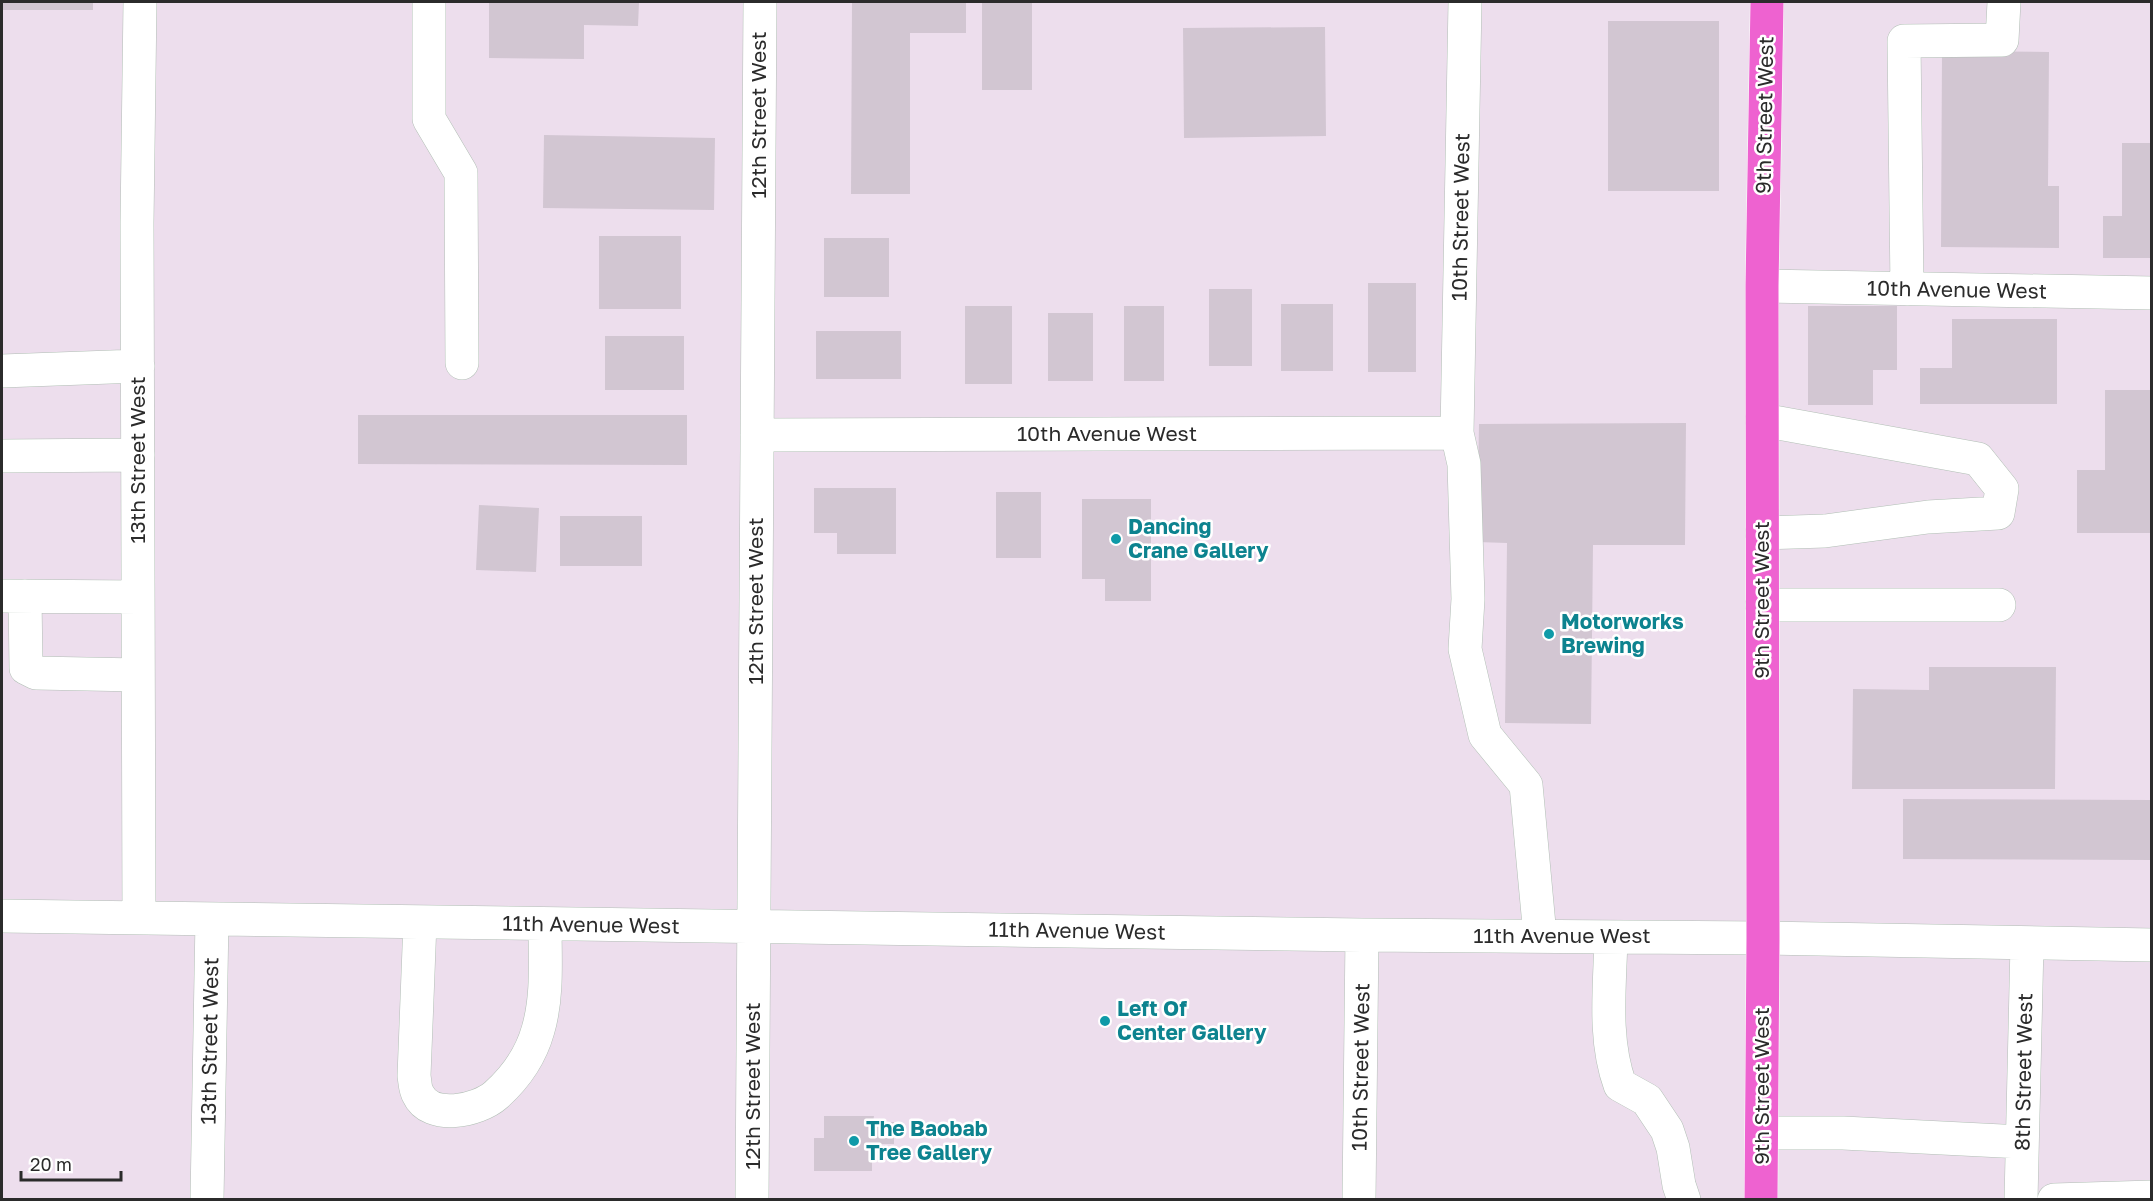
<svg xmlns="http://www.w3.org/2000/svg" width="2153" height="1201" viewBox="0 0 2153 1201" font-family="'Golos Text',sans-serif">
<rect width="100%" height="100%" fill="#eddeed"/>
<path fill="#d2c6d2" d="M2 2H93V10H2Z
M489 2H639L638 26 584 25V59L489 58Z
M852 2H966V33H910V194H851Z
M982 2H1032V90H982Z
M1608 21H1719V191H1608Z
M1325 27 1326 136 1184 138 1183 28Z
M1942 51 2049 52 2048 186H2059V248L1941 247Z
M544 135 715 138 714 210 543 208Z
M2122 143H2152V258H2103V216H2122Z
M599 236H681V309H599Z
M824 238H889V297H824Z
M1368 283H1416V372H1368Z
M1209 289H1252V366H1209Z
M1281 304H1333V371H1281Z
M965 306H1012V384H965Z
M1124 306H1164V381H1124Z
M1808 306H1897V370H1873V405H1808Z
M1048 313H1093V381H1048Z
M1952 319H2057V404H1920V368H1952Z
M816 331H901V379H816Z
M605 336H684V390H605Z
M2105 390H2152V533H2077V470H2105Z
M358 415H687V465L358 464Z
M1686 423 1685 545H1593L1591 724 1505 723 1507 543 1477 542 1479 424Z
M814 488H896V554H837V533H814Z
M996 492H1041V558H996Z
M1082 499H1151V601H1105V579H1082Z
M479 505 539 508 536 572 476 570Z
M560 516H642V566H560Z
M1929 667H2056L2055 789H1852L1853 689 1929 690Z
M1903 799 2152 800V860L1903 859Z
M824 1116H874L873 1122H894V1144H872V1171H814V1138H824Z"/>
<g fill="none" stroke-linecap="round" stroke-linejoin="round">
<defs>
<path id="minor" d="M429 2V119L461 173 462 363
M1465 2 1457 433 1464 464 1468 599 1465 649 1485 735 1526 785 1540 936
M1762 286 2152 293
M1907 289 1904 41 2002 40 2004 2
M2 371 138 366
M1762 420 1978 459 2002 489 1998 513 1928 517 1825 531 1762 533
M757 435 1457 433
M2 456 138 455
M2 596 138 597
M25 596 26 668 36 673 138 675
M1762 605H1999
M2 916 1362 935 1763 938 2152 945
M139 918 137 223 140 2
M420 922 414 1076C415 1081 415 1089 418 1094 430 1121 478 1111 496 1095 515 1078 531 1055 538 1030 548 996 545 959 545 924
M1611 937C1610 986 1603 1038 1620 1085L1647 1100 1667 1130 1673 1148 1679 1185 1684 1200
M1762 1133H1843L2022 1142
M207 1200 212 919
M752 1200 760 2
M1359 1200 1362 935
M2021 1200 2027 944
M2054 1200 2152 1197"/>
<path id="major" d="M1761 1200 1763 938 1762 286 1767 2"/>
</defs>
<use href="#minor" stroke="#b1bfb5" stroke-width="34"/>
<use href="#major" stroke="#fff" stroke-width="34"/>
<use href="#minor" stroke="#fff" stroke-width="33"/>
<use href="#major" stroke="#ee62d0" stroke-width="33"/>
</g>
<g fill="#0f9aa8" stroke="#fff" stroke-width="2">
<circle cx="1116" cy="539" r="6"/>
<circle cx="1549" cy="634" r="6"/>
<circle cx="1105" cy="1021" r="6"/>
<circle cx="854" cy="1141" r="6"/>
</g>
<g text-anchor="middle" stroke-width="5" stroke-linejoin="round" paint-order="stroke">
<g font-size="21" fill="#2b2b2b" stroke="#fff">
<text transform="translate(759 115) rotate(-90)" y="7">12th Street West</text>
<text transform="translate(1765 115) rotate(-89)" y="7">9th Street West</text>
<text transform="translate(1461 217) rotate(-89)" y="7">10th Street West</text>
<text transform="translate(1957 290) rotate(1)" y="7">10th Avenue West</text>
<text x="1107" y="441">10th Avenue West</text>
<text transform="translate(138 460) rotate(-90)" y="7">13th Street West</text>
<text transform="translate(1762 600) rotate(-90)" y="7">9th Street West</text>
<text transform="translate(756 601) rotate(-90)" y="7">12th Street West</text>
<text transform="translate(591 925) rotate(1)" y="7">11th Avenue West</text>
<text transform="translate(1077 931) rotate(1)" y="7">11th Avenue West</text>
<text x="1562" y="943">11th Avenue West</text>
<text transform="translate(210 1041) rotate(-89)" y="7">13th Street West</text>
<text transform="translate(1361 1067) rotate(-89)" y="7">10th Street West</text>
<text transform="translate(2024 1072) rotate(-89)" y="7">8th Street West</text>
<text transform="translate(753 1086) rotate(-90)" y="7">12th Street West</text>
<text transform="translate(1762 1086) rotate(-90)" y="7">9th Street West</text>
</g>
<g font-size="21" font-weight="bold" fill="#0d838f" stroke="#fff" text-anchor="start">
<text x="1128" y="534">Dancing<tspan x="1128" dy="24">Crane Gallery</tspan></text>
<text x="1561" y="629">Motorworks<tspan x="1561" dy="24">Brewing</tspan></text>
<text x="1117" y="1016">Left Of<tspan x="1117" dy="24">Center Gallery</tspan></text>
<text x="866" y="1136">The Baobab<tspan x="866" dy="24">Tree Gallery</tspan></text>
</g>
</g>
<rect width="2153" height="1201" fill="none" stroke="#2b2b2b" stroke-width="6"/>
<path d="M21 1171v9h100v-9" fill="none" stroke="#2b2b2b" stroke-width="3"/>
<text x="30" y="1171" font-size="18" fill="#2b2b2b" stroke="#ffffff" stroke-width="4.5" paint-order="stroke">20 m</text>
</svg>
